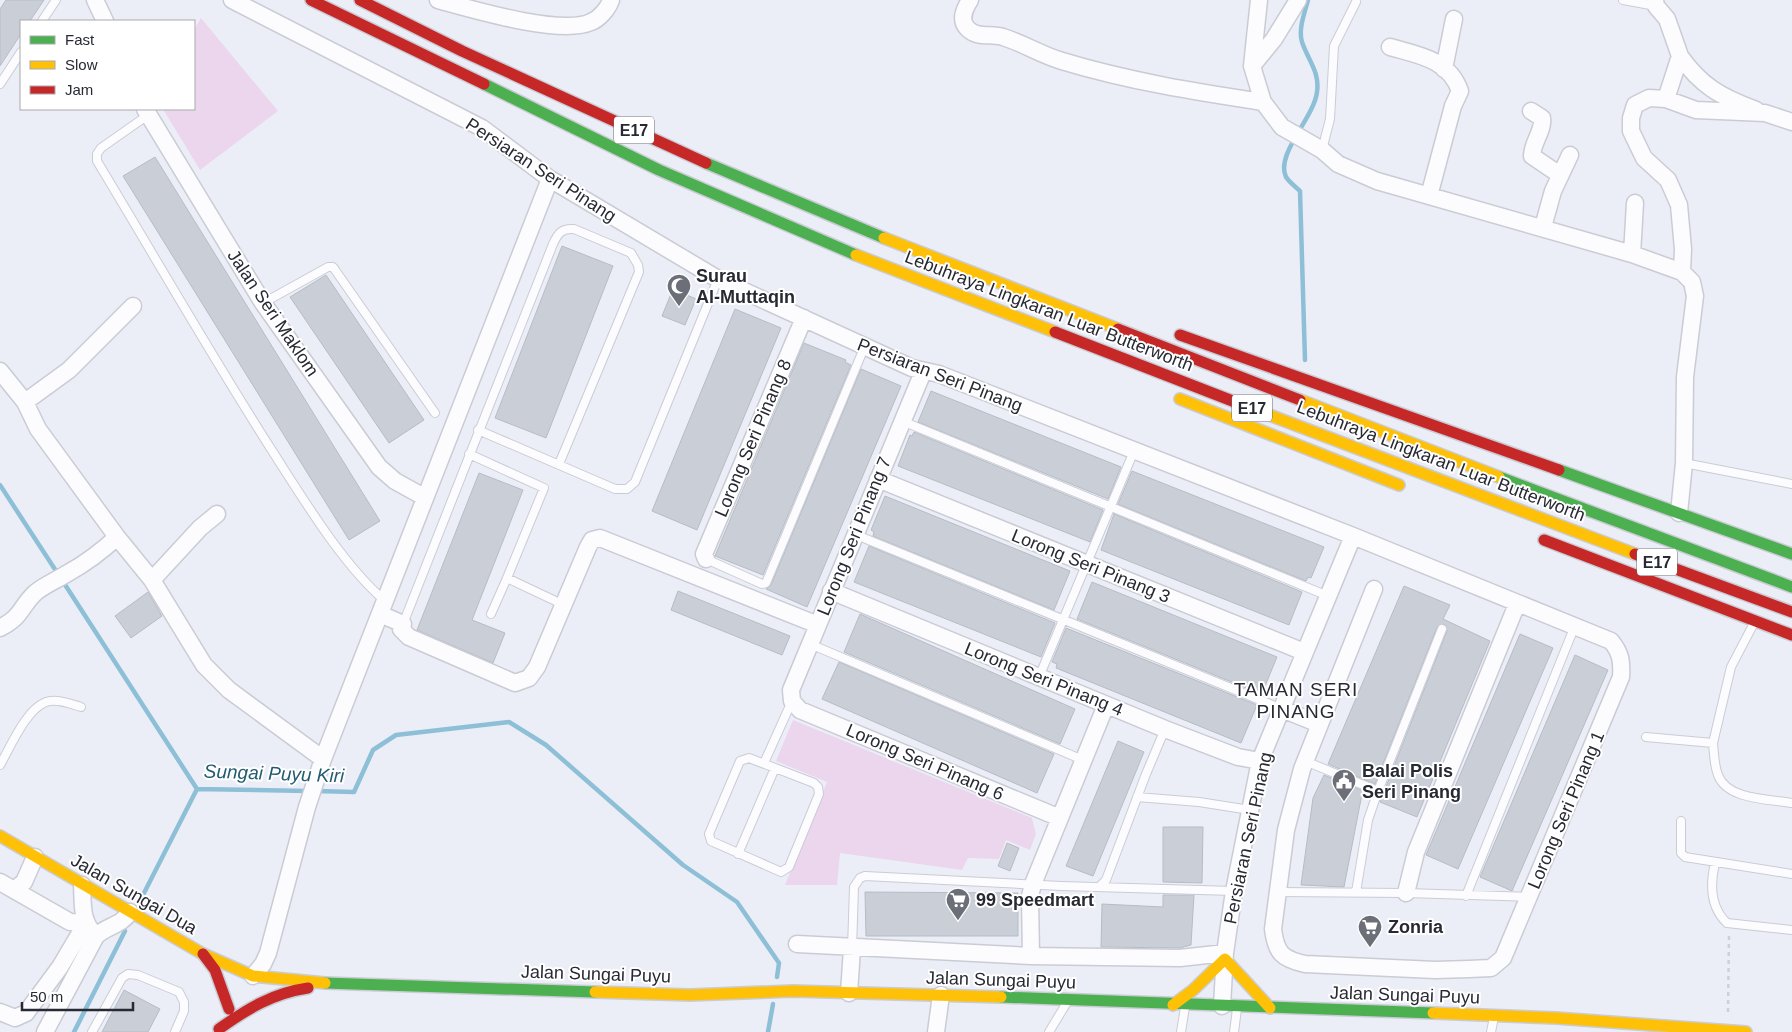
<svg xmlns="http://www.w3.org/2000/svg" width="1792" height="1032" viewBox="0 0 1792 1032" font-family="Arial,sans-serif">
<rect width="100%" height="100%" fill="#eceef7"/>
<path fill="#ebd6ee" d="M201 18 278 111 200 170 163 109H194V30Z
M793 720 1032 818 1036 834 1030 850 1006 840 999 859 968 858 962 870 840 853 837 885H785L827 782 776 761Z"/>
<g fill="none" stroke-linecap="round" stroke-linejoin="round">
<path stroke="#8dbfd6" stroke-width="4.5" d="M1305 360 1300 191C1296 187 1289 182 1286 177 1275 154 1314 118 1317 92 1320 72 1308 60 1302 42 1298 29 1305 12 1308 0
M0 485 58 574
M62 580 197 789 309 791
M316 791 354 792 373 750 396 735 509 722 546 745 683 865 737 902 779 963 777 977
M144 893 197 789
M74 1032 125 931
M768 1032 773 1004"/>
</g>
<path fill="#cacfd7" stroke="#b7bcc4" d="M6 0H44L30 21H21V34L0 66V9Z
M155 157 380 521 349 540 123 176Z
M562 246 613 266 546 438 495 418Z
M326 275 424 420 389 443 290 297Z
M673 289 696 299 685 325 662 316Z
M735 309 781 328 697 530 652 511Z
M804 343 846 360 845 362 851 365 763 575 715 556Z
M861 369 901 386 807 607 766 589 771 585Z
M931 391 1121 467 1108 499 918 422Z
M914 432 1103 510 1090 542 898 466 910 435 912 436Z
M1132 471 1324 547 1311 578 1308 577 1306 581 1118 504Z
M479 473 523 490 472 620 505 633 493 663 417 630Z
M885 496 1070 571 1054 610 873 536 874 532 871 530Z
M1114 514 1302 592 1289 625 1101 550Z
M869 546 1055 623 1041 657 854 582Z
M1092 582 1277 657 1263 691 1261 694 1077 619Z
M1404 586 1450 605 1443 619 1490 641 1417 817 1380 802 1447 631 1444 624 1437 627 1375 784 1328 764Z
M678 591 790 636 782 655 671 610Z
M148 592 162 616 131 638 115 616Z
M860 614 1075 709 1060 744 844 652Z
M1066 628 1257 705 1241 743 1056 668 1057 664 1052 662Z
M1520 634 1553 648 1458 869 1426 855Z
M1575 655 1608 670 1512 891 1480 877Z
M839 662 1054 754 1037 793 822 699Z
M1118 741 1144 752 1093 876 1066 866Z
M1324 775 1371 794 1370 797 1362 794 1344 887 1301 885 1313 798Z
M1163 827H1203L1202 883 1163 882Z
M1007 843 1019 848 1010 871 998 866Z
M865 892 1018 893V936H866Z
M1163 895H1194L1191 945 1180 948 1101 947 1102 904 1163 907Z
M124 990 160 1009 148 1032H102Z"/>
<g fill="none" stroke-linecap="round" stroke-linejoin="round">
<defs>
<path id="lane" d="M1623 0 1656 6
M42 21 56 0
M0 84 21 52
M148 115 101 148 97 154V161C155 257 211 355 271 449 302 497 342 564 384 600
M1322 150 1330 119 1334 46 1356 2
M263 303 328 267H333L435 413
M902 421 1328 596
M478 430 615 489H627L635 482 718 279
M469 454 544 488 507 578
M1684 463 1792 484
M854 534 1282 709
M706 559 762 584 766 583 864 348
M491 614 507 578 564 605
M403 624 553 244C558 233 562 228 574 229L631 253 638 265 639 272 559 464
M810 644 1083 760
M1039 677 1134 451
M1646 737 1713 743 1731 667 1753 625
M1713 743C1714 753 1714 765 1718 775 1727 800 1769 799 1792 803
M749 758 814 783 818 787 819 794 789 867 781 872 711 841 709 834 740 761Z
M1305 761 1378 791
M764 763 792 701
M0 765C10 748 26 709 46 702 56 698 71 704 81 707
M1137 797 1199 802 1250 810
M1681 821V853L1685 857 1792 874
M738 854 775 768
M1715 863C1710 884 1710 907 1727 923L1792 930
M1099 887 1106 880 1146 774 1165 729
M1277 892 1406 893 1530 897
M1356 892 1368 820 1378 791 1442 629
M1466 896 1574 628
M852 949 854 887 860 878 865 876 1061 886 1234 891
M92 1032 122 978 128 974 138 975 179 992 184 1002V1011L175 1032
M1049 1032 1066 1004
M1181 1032 1185 1007
M1234 1032 1237 1009
M1491 1032 1494 1017"/>
<path id="street" d="M95 0 105 21
M232 0 482 128 550 179 718 279 912 368 939 374 1353 536 1611 641C1621 653 1622 662 1621 677L1503 958 1491 968 1469 969 1435 970 1305 964C1282 959 1276 953 1273 929L1286 830 1302 769 1374 589
M438 0C471 9 561 36 591 22 599 19 608 9 611 0
M970 0C965 8 959 19 967 28 977 39 991 33 1003 37 1023 43 1041 55 1062 61 1128 81 1196 92 1263 102
M1259 0 1252 66 1263 102 1282 127 1322 150 1338 164 1377 181 1632 254 1682 272 1692 282 1695 296 1685 377 1684 463 1679 513
M1655 0 1656 6 1667 19 1680 56 1666 99
M1390 47C1418 55 1449 59 1460 91L1453 106 1429 196
M1680 56C1701 86 1721 97 1756 110
M1252 66 1274 39 1298 0
M1444 69 1454 19
M145 109 263 303 379 467 395 481 424 497
M1531 111 1542 118C1544 130 1532 143 1532 156L1560 175
M1543 227 1553 191 1570 155
M1632 254 1635 203
M1682 272 1683 249 1679 205 1668 180 1644 158 1631 131V118L1635 105 1649 98 1666 99 1696 110 1765 113 1792 122
M0 371 25 402 38 429 117 537 152 580 204 665 229 690 323 759
M923 372 791 690 792 701 800 710 1060 818
M25 402 69 370 133 306
M878 479 1304 652
M706 559 704 554 804 318
M152 580 200 528 217 514
M831 591 1165 729 1238 757 1260 761
M380 614 403 624 401 629 409 637 515 683 529 678 537 667 588 547 592 540 600 538 818 625
M0 628C23 616 20 607 35 593 44 585 57 580 68 573 86 563 102 551 117 537
M1282 709 1319 724
M0 882 70 922 86 923 60 967 26 1013 15 1018 0 1012
M82 885C83 901 81 917 91 930
M14 890 24 882 35 857
M1406 893 1416 852 1517 604
M797 944 1031 956 1180 958 1225 953
M1031 956 1030 896 1033 884 1106 705
M253 976 263 964 268 953 307 807 323 759 550 179
M849 993 852 949
M1222 1006 1225 953 1234 891 1260 761 1353 536
M45 1032 96 936C108 925 121 926 130 912
M936 1032 941 995"/>
<path id="fast" d="M484 84 659 170 856 255
M706 163 884 238
M1559 470 1792 554
M1499 477 1792 587
M325 983 595 992
M1001 997 1433 1013"/>
<path id="slow" d="M884 238 1118 329
M856 255 1055 332
M1180 399 1399 485
M1300 400 1499 477
M1248 407 1635 554
M0 836 203 954 253 976 325 983
M595 992 690 995 793 991 1001 997
M1173 1005 1193 990 1225 959 1270 1008
M1433 1013 1556 1018 1746 1032"/>
<path id="jam" d="M311 0 484 84
M360 0 462 51 706 163
M1118 329 1300 400
M1055 332 1248 407
M1180 335 1559 470
M1544 540 1792 635
M1635 554 1792 612
M203 954 215 970 229 1009
M219 1029C247 1009 273 993 308 988"/>
</defs>
<use href="#lane" stroke="#caccd5" stroke-width="10"/>
<use href="#street" stroke="#caccd5" stroke-width="19"/>
<use href="#fast" stroke="#caccd5" stroke-width="14"/>
<use href="#slow" stroke="#caccd5" stroke-width="14"/>
<use href="#jam" stroke="#caccd5" stroke-width="14"/>
<path stroke="#cfcfd4" stroke-width="2.5" stroke-dasharray="4 4" stroke-linecap="butt" d="M1728 1012 1729 935"/>
<use href="#lane" stroke="#fcfcfe" stroke-width="8"/>
<use href="#street" stroke="#fcfcfe" stroke-width="16"/>
<use href="#fast" stroke="#4caf50" stroke-width="11"/>
<use href="#slow" stroke="#ffc107" stroke-width="11"/>
<use href="#jam" stroke="#c62828" stroke-width="11"/>
</g>
<defs>
<symbol id="mosque-pin" viewBox="-11 -11 22 30"><path d="M0 17L-7.5 6A9.5 9.5 0 1 1 7.5 6Z" fill="#6c6e78" stroke="#fff"/><path d="M3.5-4.9A6 6 0 1 0 3.5 4.9A5 5 0 1 1 3.5-4.9Z" fill="#fff"/></symbol>
<symbol id="civic-pin" viewBox="-11 -11 22 30"><path d="M0 17L-7.5 6A9.5 9.5 0 1 1 7.5 6Z" fill="#6c6e78" stroke="#fff"/><path d="M-.6-6.5H3V-4.5H.6V-3L4-1V1h2V6H-6V1h2V-1L-.6-3ZM-1.2 2.5V6h2.4V2.5Z" fill="#fff"/></symbol>
<symbol id="supermarket-pin" viewBox="-11 -11 22 30"><path d="M0 17L-7.5 6A9.5 9.5 0 1 1 7.5 6Z" fill="#6c6e78" stroke="#fff"/><path d="M-6-5.5h2.5l.6 2H6L4.5 2H-2.5L-4.4-4H-6ZM-1.5 3.2a1.3 1.3 0 1 0 .1 0ZM3 3.2a1.3 1.3 0 1 0 .1 0Z" fill="#fff"/></symbol>
</defs>
<g fill-rule="evenodd">
<use href="#mosque-pin" x="665" y="272" width="28" height="38"/>
<use href="#civic-pin" x="1330" y="767" width="28" height="38"/>
<use href="#supermarket-pin" x="944" y="886" width="28" height="38"/>
<use href="#supermarket-pin" x="1356" y="913" width="28" height="38"/>
</g>
<g text-anchor="middle" stroke-width="4" stroke-linejoin="round" paint-order="stroke">
<g fill="#fff" stroke="#686970" stroke-width="1">
<rect x="614" y="116.5" width="40" height="27" rx="4"/>
<rect x="1232" y="394.5" width="40" height="27" rx="4"/>
<rect x="1637" y="548.5" width="40" height="27" rx="4"/>
</g>
<g font-size="16" font-weight="bold" fill="#272933">
<text x="634" y="136">E17</text>
<text x="1252" y="414">E17</text>
<text x="1657" y="568">E17</text>
</g>
<g font-size="18" fill="#272933" stroke="#fff">
<text transform="translate(541 170) rotate(33)" y="6">Persiaran Seri Pinang</text>
<text transform="translate(1049 311) rotate(21)" y="6">Lebuhraya Lingkaran Luar Butterworth</text>
<text transform="translate(273 313) rotate(56)" y="6">Jalan Seri Maklom</text>
<text transform="translate(940 375) rotate(21)" y="6">Persiaran Seri Pinang</text>
<text transform="translate(753 438) rotate(-67)" y="6">Lorong Seri Pinang 8</text>
<text transform="translate(1441 461) rotate(21)" y="6">Lebuhraya Lingkaran Luar Butterworth</text>
<text transform="translate(854 536) rotate(-68)" y="6">Lorong Seri Pinang 7</text>
<text transform="translate(1091 566) rotate(22)" y="6">Lorong Seri Pinang 3</text>
<text transform="translate(1044 679) rotate(22)" y="6">Lorong Seri Pinang 4</text>
<text transform="translate(925 762) rotate(23)" y="6">Lorong Seri Pinang 6</text>
<text transform="translate(1566 810) rotate(-67)" y="6">Lorong Seri Pinang 1</text>
<text transform="translate(1248 838) rotate(-78)" y="6">Persiaran Seri Pinang</text>
<text transform="translate(134 894) rotate(30)" y="6">Jalan Sungai Dua</text>
<text transform="translate(596 974) rotate(2)" y="6">Jalan Sungai Puyu</text>
<text transform="translate(1001 980) rotate(2)" y="6">Jalan Sungai Puyu</text>
<text transform="translate(1405 995) rotate(2)" y="6">Jalan Sungai Puyu</text>
</g>
<g font-size="18" font-weight="bold" fill="#272933" stroke="#fff" text-anchor="start">
<text x="696" y="282">Surau<tspan x="696" dy="21">Al-Muttaqin</tspan></text>
<text x="1362" y="777">Balai Polis<tspan x="1362" dy="21">Seri Pinang</tspan></text>
<text x="976" y="906">99 Speedmart</text>
<text x="1388" y="933">Zonria</text>
</g>
<g font-size="19" letter-spacing="1" fill="#272933" stroke="#fff">
<text x="1296" y="696">TAMAN SERI<tspan x="1296" dy="22">PINANG</tspan></text>
</g>
<g font-size="19" font-style="italic" fill="#235c71" stroke="#fff">
<text transform="translate(274 773) rotate(2)" y="7">Sungai Puyu Kiri</text>
</g>
</g>
<rect x="20" y="20" width="175" height="90" fill="#ffffff" stroke="#a9a9ad"/>
<rect x="30" y="36" width="25" height="8" fill="#4caf50" stroke="#a9a9ad"/>
<text x="65" y="45" font-size="15" fill="#272933">Fast</text>
<rect x="30" y="61" width="25" height="8" fill="#ffc107" stroke="#a9a9ad"/>
<text x="65" y="70" font-size="15" fill="#272933">Slow</text>
<rect x="30" y="86" width="25" height="8" fill="#c62828" stroke="#a9a9ad"/>
<text x="65" y="95" font-size="15" fill="#272933">Jam</text>
<path d="M22 1002v8h111v-8" fill="none" stroke="#272933" stroke-width="2.5"/>
<text x="30" y="1002" font-size="15" fill="#272933" stroke="#ffffff" stroke-width="4" paint-order="stroke">50 m</text>
</svg>
